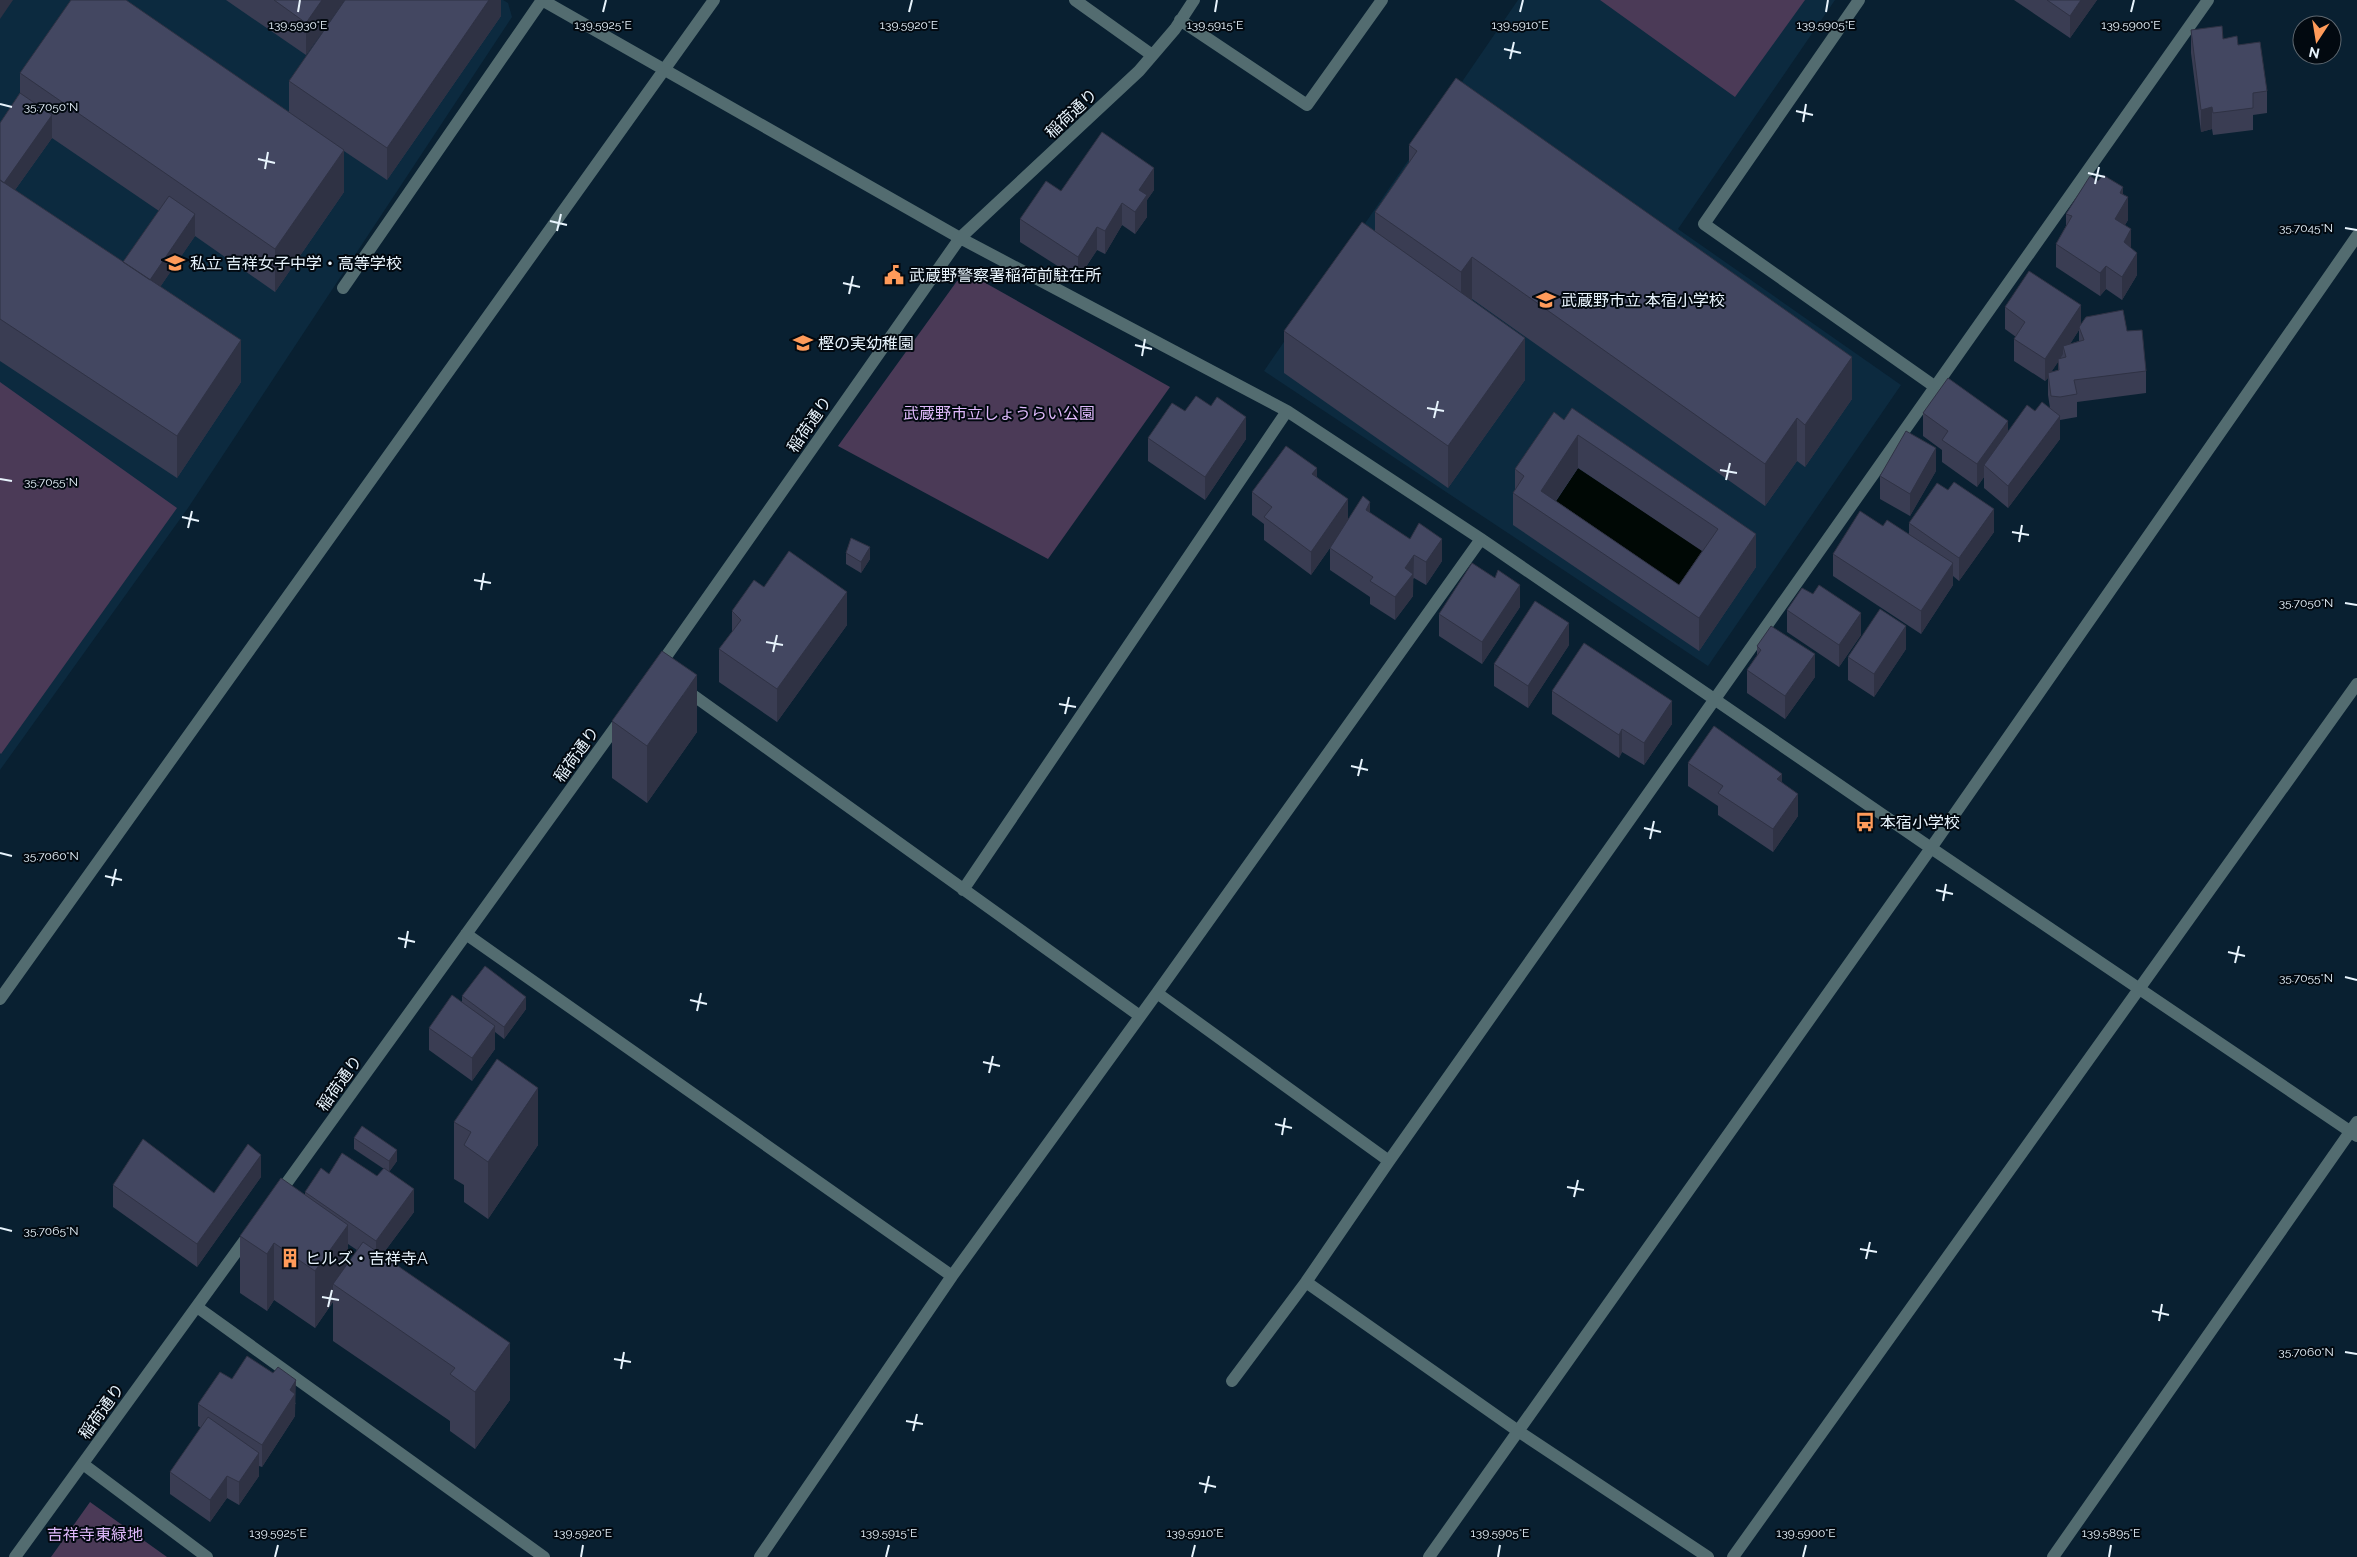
<svg xmlns="http://www.w3.org/2000/svg" width="2357" height="1557" viewBox="0 0 2357 1557" font-family="Raleway,'Noto Sans JP',sans-serif">
<rect width="100%" height="100%" fill="#092031"/>
<path fill="#0c2a3f" d="M0 0H503L508 3 512 17 188 508 0 770Z
M1518 0H1835L1678 229 1901 385 1708 666 1264 371Z"/>
<path fill="#4b3a57" d="M1600 0H1805L1735 97Z
M973 276 1170 387 1048 559 838 446 957 281Z
M0 382 177 508 1 754 0 753Z
M90 1502 167 1557H51Z"/>
<path fill="#000805" d="M1578 468 1718 561 1679 618 1541 524Z"/>
<g fill="none" stroke-linecap="round" stroke-linejoin="round">
<path stroke="#536c70" stroke-width="12" d="M542 0 960 238 1287 411 1481 539 1931 848 2357 1136
M1075 0 1152 55
M1859 0 1704 224 1934 386
M1180 20 1307 105 1382 0
M343 288 542 0
M658 668 960 238 1139 71 1175 29 1194 0
M683 688 1140 1016
M963 890 1287 411
M466 934 952 1276
M1157 993 1389 1161
M0 999 714 0
M278 1195 622 718
M1306 1282 1518 1431 1708 1557
M197 1307 544 1557
M1232 1381 1306 1282 1389 1161 2208 0
M83 1464 207 1557
M15 1557 250 1233
M760 1557 952 1276 1157 993 1481 539
M1429 1557 1931 848 2357 236
M1733 1557 2357 684
M2053 1557 2357 1122"/>
</g>
<path fill="#3a3d53" fill-rule="evenodd" d="M226 0H345L306 55Z
M501 0V16L387 180 344 151V192L275 292 195 236 160 287 241 382 177 478 0 361V123L20 93V73L289 112V81ZM52 138 159 211 123 262 15 190Z
M2014 0H2097L2070 38Z
M2191 30 2223 39 2238 45 2267 91V113L2253 115V130L2213 135 2212 129 2201 132 2191 53Z
M1409 145 1852 399 1805 467 1797 461 1765 506 1472 299 1471 300 1525 380 1448 488 1284 373V331L1375 231V212L1409 163Z
M1154 190 1147 200V217L1135 234 1122 225 1105 254 1097 250 1078 279 1020 242V219L1061 191Z
M2123 195 2128 220 2125 225 2131 248 2137 275 2122 300 2106 289 2100 296 2056 267V244L2066 226V214Z
M2005 307 2081 324 2127 331 2146 371V393L2077 402V417L2060 420V439L2008 508 1984 488V477L1977 487 1942 462V450L1923 436V413L2008 432 2035 411 2050 408 2048 395V378L2045 381 2014 361V339L2016 337 2005 329ZM2079 330V341L2070 344ZM2058 362V370L2051 372Z
M1185 411 1246 439 1205 500 1148 461V438Z
M1564 420 1756 534V567L1699 651 1513 525V493L1515 490V469ZM1578 468 1702 551 1679 585 1556 501Z
M1936 471 1910 516 1880 499V476Z
M1317 477 1348 519 1370 513 1442 561 1426 585 1414 578 1413 579V596L1395 620 1370 604V597L1330 570V548L1311 575 1264 540V524L1252 515V492Z
M1909 523 1994 532 1959 581 1953 576V585L1921 634 1833 576V554L1883 526 1909 534Z
M846 553 870 559 861 573 846 564Z
M1495 578 1520 607 1482 664 1439 636V614Z
M764 587 847 625 777 722 719 682V649L732 632V611Z
M1787 610 1861 635 1839 667 1787 632Z
M1569 645 1528 708 1494 686V664Z
M1757 646 1815 677 1785 719 1747 693V670L1757 655Z
M1906 649 1874 697 1848 680V657Z
M1552 691 1672 724 1644 765 1622 752 1619 758 1552 714Z
M612 721 697 732 647 803 612 778Z
M1688 763 1782 782 1798 816 1773 852 1718 815V806L1688 786Z
M462 996 526 1009 504 1039 495 1032V1049L472 1081 429 1050V1028L462 1003Z
M454 1122 538 1145 488 1219 464 1202V1185L454 1179Z
M354 1138 397 1161 389 1172 414 1212 382 1255 510 1400 475 1449 450 1431V1421L333 1341V1302L315 1328 274 1300 267 1311 240 1293V1236L305 1194V1192L329 1174 377 1176 384 1169 354 1149ZM348 1244 357 1250 348 1263Z
M261 1177 197 1267 113 1207V1185L214 1193Z
M232 1379 296 1403 295 1404V1416L262 1467 259 1466V1476L239 1505 227 1498 210 1522 170 1494V1472L201 1428 198 1426V1404Z"/>
<path fill="#2f3244" d="M0 0H13L0 19Z
M322 0H345L306 55V23Z
M489 0H501V16L387 180V148Z
M2081 0H2097L2070 38V16Z
M2212 107V129L2201 132V110Z
M52 115V138L0 211V188Z
M344 150V192L275 292V249Z
M1154 168V190L1147 200V217L1135 234V212L1139 190Z
M2123 187V206L2128 197V220L2115 241V219L2120 193Z
M1122 203V225L1105 254V231Z
M195 214V236L141 315V293Z
M1097 227V250L1078 279V257Z
M2131 229V251L2124 242Z
M2137 253V275L2122 300V277Z
M1472 257V299L1461 314V272Z
M2106 266V289L2100 296V273Z
M2081 305V328L2079 327V330L2065 352 2063 346V354L2058 362V359V362L2048 377V373V378L2045 381V359Z
M1525 338V380L1448 488V446Z
M241 340V382L177 478V436Z
M1852 357V399L1805 467V425Z
M2060 416V439L2008 508V486Z
M1246 417V439L1205 500V477Z
M1797 418V461L1765 506V464Z
M2008 421V443L1984 465V477L1977 487V464Z
M1578 435V468L1546 515 1541 491Z
M1936 448V471L1910 516V494Z
M1317 468V490L1312 474Z
M1348 499V522L1311 575V552Z
M1370 502V524L1366 510Z
M1994 509V532L1959 581V558Z
M1756 534V567L1699 651V618Z
M1442 539V561L1426 585V562Z
M870 547V559L861 573V562Z
M1414 555 1413 596 1395 620V597L1405 568Z
M1953 563V585L1921 634V611Z
M1520 585V607L1482 664V642Z
M847 592V625L777 722V689Z
M1861 613V635L1839 667V645Z
M1569 623V645L1528 708V686Z
M1906 626V649L1874 697V674Z
M1815 654V677L1785 719V696Z
M697 675V732L647 803V746Z
M1672 701V724L1644 765V743Z
M1622 729V752L1619 758V735Z
M1782 774V796L1777 779Z
M1798 794V816L1773 852V829Z
M526 997V1009L504 1039V1027Z
M495 1026V1049L472 1081V1058Z
M538 1088V1145L488 1219V1162Z
M397 1150V1161L389 1172V1161Z
M261 1155V1177L197 1267V1244Z
M414 1189V1212L376 1263V1241Z
M348 1225V1282L333 1284V1302L315 1328V1271Z
M274 1243V1300L267 1311V1254Z
M510 1343V1400L475 1449V1392Z
M296 1380 295 1416 262 1467V1445L290 1390Z
M259 1453V1476L239 1505V1482Z
M227 1476V1498L210 1522V1500Z"/>
<path fill="#434761" stroke="#2f3244" fill-rule="evenodd" d="M71 0H126L344 150 275 249 20 73Z
M274 0H322L306 23Z
M345 0H489L387 148 289 81Z
M2047 0H2081L2070 16Z
M2222 26 2223 39 2237 36 2238 45 2260 42 2267 91 2253 93V108L2213 113 2212 107 2201 110 2191 30Z
M1456 78 1852 357 1805 425 1797 418 1765 464 1472 257 1461 272 1375 212 1417 151 1409 145Z
M20 93 52 115 4 183 0 180V123Z
M1102 132 1154 168 1139 190 1147 195 1135 212 1122 203 1105 231 1097 227 1078 257 1020 219 1046 181 1061 191Z
M2103 175 2123 187 2120 193 2128 197 2115 219 2131 229 2124 242 2137 253 2122 277 2106 266 2100 273 2056 244 2072 216 2066 214 2090 176 2098 181Z
M0 180 241 340 177 436 0 319Z
M169 196 195 214 150 280 123 262Z
M1362 222 1525 338 1448 446 1284 331Z
M2029 271 2081 305 2045 359 2014 339 2025 322 2005 307Z
M2123 310 2127 331 2142 330 2146 371 2074 380 2077 394 2060 397 2051 396 2048 373 2059 370 2058 359 2066 357 2063 346 2084 340 2079 327 2086 317Z
M1948 378 2008 421 1977 464 1942 440 1948 431 1923 413Z
M1196 396 1211 406 1217 397 1246 417 1205 477 1148 438 1172 403 1185 411Z
M2042 402 2060 416 2008 486 1984 465 2027 405 2035 411Z
M1572 408 1756 534 1699 618 1513 493 1524 476 1515 469 1554 412 1564 420ZM1578 435 1718 529 1679 585 1541 491Z
M1906 431 1936 448 1910 494 1880 476Z
M1286 446 1317 468 1312 474 1348 499 1311 552 1264 517 1272 507 1252 492Z
M1954 482 1994 509 1959 558 1909 523 1937 483 1948 490Z
M1363 496 1370 502 1366 510 1410 539 1419 523 1442 539 1426 562 1414 555 1405 568 1413 574 1395 597 1370 581 1373 577 1330 548Z
M1860 511 1883 526 1887 520 1953 563 1921 611 1833 554Z
M851 538 870 547 861 562 846 553Z
M789 551 847 592 777 689 719 649 741 620 732 611 754 580 764 587Z
M1472 563 1495 578 1498 570 1520 585 1482 642 1439 614Z
M1819 585 1861 613 1839 645 1787 610 1802 588 1813 594Z
M1535 601 1569 623 1528 686 1494 664Z
M1880 609 1906 626 1874 674 1848 657Z
M1771 626 1815 654 1785 696 1747 670 1761 650 1757 646Z
M1584 643 1672 701 1644 743 1622 729 1619 735 1552 691Z
M662 651 697 675 647 746 612 721Z
M1714 726 1782 774 1777 779 1798 794 1773 829 1718 793 1723 786 1688 763Z
M485 966 526 997 504 1027 462 996Z
M452 995 495 1026 472 1058 429 1028Z
M497 1059 538 1088 488 1162 464 1145 471 1132 454 1122Z
M362 1126 397 1150 389 1161 354 1138Z
M143 1139 214 1193 248 1144 261 1155 197 1244 113 1185Z
M342 1153 377 1176 384 1168 414 1189 376 1241 305 1192 321 1168 329 1174Z
M281 1178 348 1225 315 1271 274 1243 267 1254 240 1236Z
M363 1242 510 1343 475 1392 450 1374 455 1368 333 1284Z
M247 1356 273 1373 278 1367 296 1380 290 1390 295 1394 262 1445 198 1404 220 1372 232 1379Z
M208 1417 259 1453 239 1482 227 1476 210 1500 170 1472Z"/>
<path fill="none" stroke="#e8f4fd" stroke-width="2" d="M298 12 300 0M603 12 606 0M909 12 912 0M1215 12 1217 0M1520 12 1523 0M1826 12 1828 0M2131 12 2134 0M1504 49 1521 53M1510 59 1514 42M0 104 12 107M1796 111 1813 115M1803 122 1806 104M258 159 275 163M265 169 268 152M2088 173 2105 177M2095 184 2099 167M550 221 567 225M2345 228 2357 230M557 231 561 214M843 283 860 287M849 294 853 276M1135 345 1152 349M1142 356 1145 339M1427 408 1444 411M1434 418 1438 401M1720 470 1737 473M0 479 12 481M1726 480 1730 463M182 517 199 521M188 528 192 511M2012 532 2029 535M2019 542 2022 525M474 580 491 583M481 590 484 573M2345 603 2357 605M766 642 783 645M773 652 777 635M1059 704 1076 707M1065 714 1069 697M1351 766 1368 770M1358 776 1362 759M1644 828 1661 832M1650 839 1654 821M0 853 12 856M105 876 122 880M112 886 116 869M1936 890 1953 894M1943 901 1946 884M398 938 415 942M405 948 408 931M2228 952 2245 956M2235 963 2239 946M2345 977 2357 980M690 1000 707 1004M697 1011 701 993M983 1062 1000 1066M989 1073 993 1056M1275 1124 1292 1128M1282 1135 1285 1118M1567 1187 1584 1190M1574 1197 1578 1180M0 1228 12 1231M1860 1249 1877 1252M1866 1259 1870 1242M322 1297 339 1300M328 1307 332 1290M2152 1311 2169 1315M2159 1321 2162 1304M2345 1352 2357 1354M614 1359 631 1362M621 1369 624 1352M906 1421 923 1424M913 1431 917 1414M1199 1483 1216 1487M1205 1493 1209 1476M275 1557 278 1545M581 1557 583 1545M886 1557 889 1545M1192 1557 1195 1545M1498 1557 1500 1545M1803 1557 1806 1545M2109 1557 2111 1545"/>
<defs>
<symbol id="school-bare" viewBox="-9 -9 18 18"><path d="M0-5L7-2L0 1L-7-2ZM-4 1L0 2.5L4 1V4Q0 6-4 4Z" fill="#ff9b5a" stroke="#020910" stroke-width="2.5" paint-order="stroke"/></symbol>
<symbol id="civic-bare" viewBox="-9 -9 18 18"><path d="M-.6-6.5H3V-4.5H.6V-3L4-1V1h2V6H-6V1h2V-1L-.6-3ZM-1.2 2.5V6h2.4V2.5Z" fill="#ff9b5a" stroke="#020910" stroke-width="2.5" paint-order="stroke"/></symbol>
<symbol id="bus-bare" viewBox="-9 -9 18 18"><path d="M-5-6H5V4H4V6H2V4H-2V6H-4V4H-5ZM-3.5-4V0h7V-4ZM-3.5 1.2v1.5H-2V1.2ZM2 1.2v1.5H3.5V1.2Z" fill="#ff9b5a" stroke="#020910" stroke-width="2.5" paint-order="stroke"/></symbol>
<symbol id="building-bare" viewBox="-9 -9 18 18"><path d="M-4-6H4V6H1V3H-1V6H-4ZM-2.5-4.3h1.7v1.8h-1.7ZM.8-4.3h1.7v1.8H.8ZM-2.5-1h1.7V.8h-1.7ZM.8-1h1.7V.8H.8Z" fill="#ff9b5a" stroke="#020910" stroke-width="2.5" paint-order="stroke"/></symbol>
</defs>
<g fill-rule="evenodd">
<use href="#school-bare" x="161" y="249" width="28" height="28"/>
<use href="#civic-bare" x="880" y="261" width="28" height="28"/>
<use href="#school-bare" x="1532" y="286" width="28" height="28"/>
<use href="#school-bare" x="789" y="329" width="28" height="28"/>
<use href="#bus-bare" x="1851" y="808" width="28" height="28"/>
<use href="#building-bare" x="276" y="1244" width="28" height="28"/>
</g>
<g text-anchor="middle" stroke-width="4" stroke-linejoin="round" paint-order="stroke">
<g font-size="16" fill="#e8f4fd" stroke="#020910">
<text transform="translate(1071 113) rotate(-43)" y="6">稲荷通り</text>
<text transform="translate(809 424) rotate(-55)" y="6">稲荷通り</text>
<text transform="translate(576 754) rotate(-54)" y="6">稲荷通り</text>
<text transform="translate(339 1083) rotate(-54)" y="6">稲荷通り</text>
<text transform="translate(101 1411) rotate(-54)" y="6">稲荷通り</text>
</g>
<g font-size="16" fill="#e8f4fd" stroke="#020910" text-anchor="start">
<text x="190" y="269">私立 吉祥女子中学・高等学校</text>
<text x="909" y="281">武蔵野警察署稲荷前駐在所</text>
<text x="1561" y="306">武蔵野市立 本宿小学校</text>
<text x="818" y="349">樫の実幼稚園</text>
<text x="1880" y="828">本宿小学校</text>
<text x="305" y="1264">ヒルズ・吉祥寺A</text>
</g>
<g font-size="16" fill="#dfb9fb" stroke="#020910">
<text x="999" y="419">武蔵野市立しょうらい公園</text>
<text x="95" y="1540">吉祥寺東緑地</text>
</g>
</g>
<g font-size="12" text-anchor="middle" fill="#e8f4fd" stroke="#020910" stroke-width="4" stroke-linejoin="round" paint-order="stroke">
<text x="298" y="29">139.5930°E</text>
<text x="603" y="29">139.5925°E</text>
<text x="909" y="29">139.5920°E</text>
<text x="1215" y="29">139.5915°E</text>
<text x="1520" y="29">139.5910°E</text>
<text x="1826" y="29">139.5905°E</text>
<text x="2131" y="29">139.5900°E</text>
<text x="51" y="111">35.7050°N</text>
<text x="2306" y="232">35.7045°N</text>
<text x="51" y="486">35.7055°N</text>
<text x="2306" y="607">35.7050°N</text>
<text x="51" y="860">35.7060°N</text>
<text x="2306" y="982">35.7055°N</text>
<text x="51" y="1235">35.7065°N</text>
<text x="2306" y="1356">35.7060°N</text>
<text x="278" y="1537">139.5925°E</text>
<text x="583" y="1537">139.5920°E</text>
<text x="889" y="1537">139.5915°E</text>
<text x="1195" y="1537">139.5910°E</text>
<text x="1500" y="1537">139.5905°E</text>
<text x="1806" y="1537">139.5900°E</text>
<text x="2111" y="1537">139.5895°E</text>
</g>
<g transform="translate(2317 40) rotate(192)"><circle r="24" fill="#020910" stroke="#5e676f"/>
<path d="M0-4L9 19L0 12L-9 19Z" fill="#ff9b5a"/>
<text y="-8" font-size="14" font-weight="bold" text-anchor="middle" fill="#e8f4fd">N</text>
</g>
</svg>
